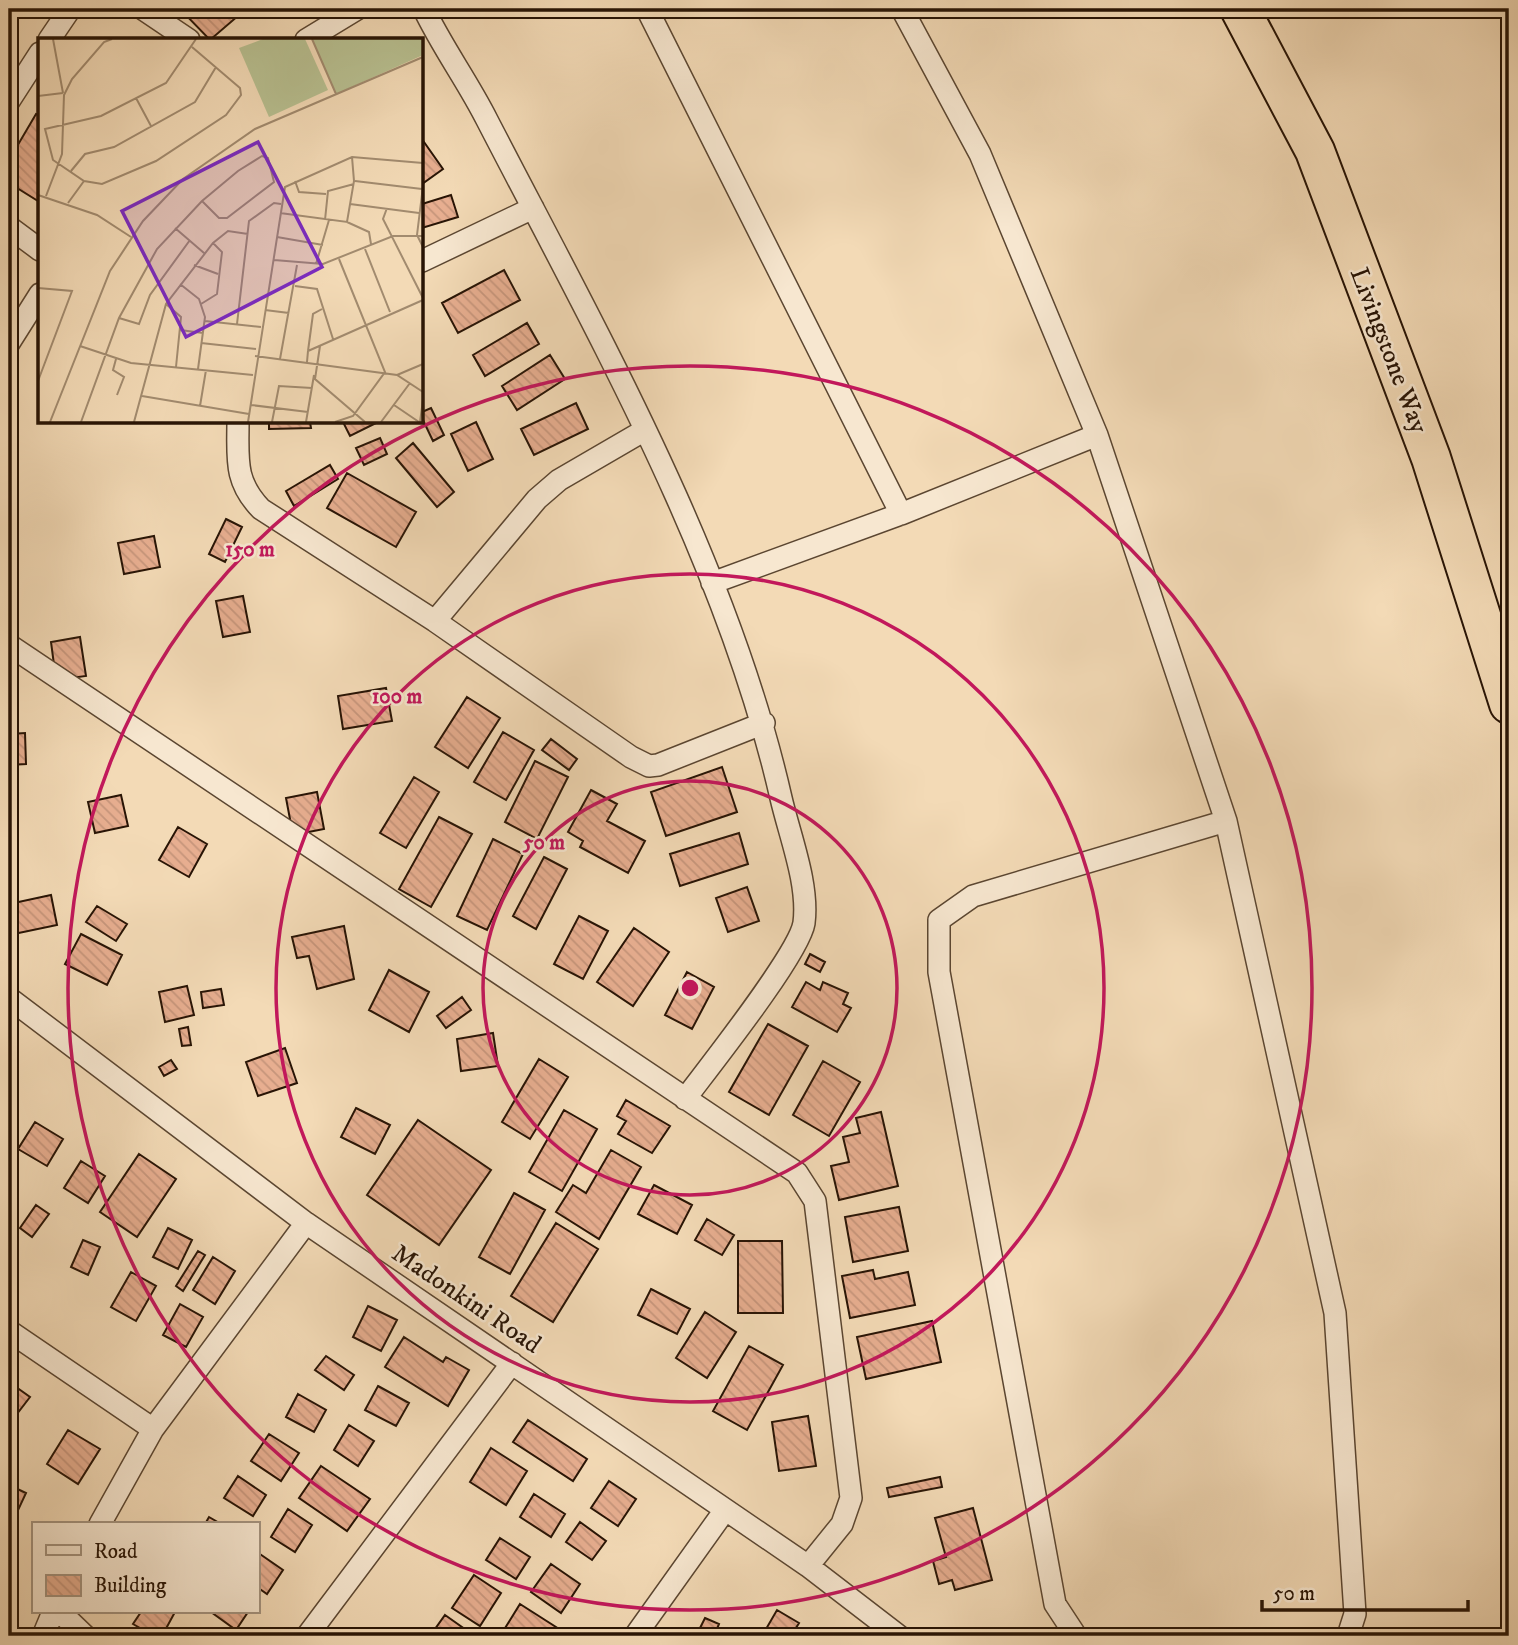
<svg xmlns="http://www.w3.org/2000/svg" width="1518" height="1645" viewBox="0 0 1518 1645" font-family="'IM FELL DW Pica',serif">
<defs>
<pattern id="building-back-hatch" width="6" height="6" patternUnits="userSpaceOnUse" patternTransform="scale(1.75)"><rect width="6" height="6" fill="#e7ae90"/><path d="M-1 5l2 2M0 0l6 6M5-1l2 2" fill="none" stroke="#c6957b"/></pattern>
</defs>
<rect width="100%" height="100%" fill="#f3dab6"/>
<filter id="stains"><feTurbulence type="fractalNoise" baseFrequency=".00286" numOctaves="4"/><feColorMatrix values="0 0 0 0 .2 0 0 0 0 .09 0 0 0 0 .02 0 0 0 .5 -.17"/></filter>
<radialGradient id="worn" r=".72"><stop offset=".6" stop-color="#630" stop-opacity="0"/><stop offset="1" stop-color="#630" stop-opacity=".3"/></radialGradient>
<path fill="url(#building-back-hatch)" stroke="#281405" stroke-width="2" d="M9 9H21L9 29Z
M180 9H246L210 40Z
M36 114 40 116 38 201 9 183V160Z
M424 142 443 169 422 184V144Z
M451 195 458 217 422 228V204Z
M504 270 520 300 458 333 442 303Z
M527 323 539 344 485 376 473 355Z
M550 355 565 379 517 410 502 386Z
M576 403 588 429 534 455 521 429Z
M431 408 444 435 433 441 422 418V412Z
M269 422H310L311 428 269 429Z
M343 422H378L350 436Z
M476 422 493 459 468 471 451 434Z
M380 438 387 454 364 465 356 448Z
M413 443 454 492 437 507 396 458Z
M9 444 15 465 9 467Z
M330 465 338 479 294 506 286 491Z
M347 473 416 512 396 547 327 508Z
M226 519 242 527 225 562 209 554Z
M154 536 160 567 124 574 118 543Z
M243 596 250 632 223 637 216 601Z
M80 637 86 676 56 680 51 642Z
M386 688 392 721 343 729 338 696Z
M467 697 500 718 468 768 435 747Z
M503 732 534 750 506 800 474 782Z
M25 733 26 764 9 765V734Z
M551 739 577 759 569 770 542 750Z
M535 761 568 777 537 839 505 822Z
M722 767 737 812 666 836 651 792Z
M414 777 439 792 406 848 380 833Z
M591 790 617 804 607 821 645 841 628 873 580 847 583 841 568 832Z
M317 792 324 829 293 835 286 798Z
M121 795 128 826 95 833 88 802Z
M439 817 472 834 431 907 399 889Z
M178 827 207 844 189 877 159 860Z
M739 833 748 864 680 886 670 854Z
M493 839 523 854 487 930 457 916Z
M544 857 567 869 536 929 513 916Z
M747 887 759 921 728 932 716 898Z
M51 895 57 925 9 935V904Z
M97 906 127 924 116 941 86 922Z
M579 916 608 931 583 979 554 964Z
M344 926 354 979 317 989 309 956 297 958 292 937Z
M634 928 669 952 633 1006 597 982Z
M81 934 122 955 107 985 65 964Z
M810 954 825 962 820 972 805 964Z
M389 970 429 992 409 1032 369 1010Z
M687 972 714 987 692 1029 665 1015Z
M806 982 820 990 823 982 848 993 843 1004 851 1008 837 1032 792 1007Z
M187 986 194 1015 165 1022 159 992Z
M221 989 224 1005 203 1008 201 992Z
M462 997 471 1010 446 1028 437 1016Z
M768 1024 808 1046 769 1115 729 1092Z
M188 1027 191 1045 182 1046 179 1029Z
M493 1033 498 1066 461 1071 457 1039Z
M285 1048 297 1083 258 1096 246 1062Z
M539 1059 568 1077 530 1139 502 1122Z
M171 1060 177 1069 164 1076 159 1067Z
M823 1061 860 1082 829 1136 793 1115Z
M626 1100 670 1126 652 1153 618 1134 626 1121 617 1116Z
M356 1108 390 1125 375 1154 341 1137Z
M564 1110 597 1129 562 1191 529 1172Z
M881 1112 898 1186 839 1200 831 1166 849 1162 843 1137 860 1133 856 1118Z
M418 1120 491 1170 439 1245 367 1195Z
M35 1122 63 1139 47 1166 18 1149Z
M611 1150 641 1167 599 1239 556 1212 573 1185 586 1193Z
M139 1154 176 1179 137 1237 100 1212Z
M81 1161 105 1176 88 1203 64 1188Z
M654 1185 692 1205 677 1234 638 1214Z
M514 1193 545 1210 510 1274 479 1257Z
M36 1205 49 1214 32 1237 20 1228Z
M899 1207 908 1251 853 1262 845 1217Z
M707 1219 734 1235 722 1255 695 1240Z
M556 1223 598 1249 553 1322 511 1296Z
M168 1228 192 1240 178 1269 153 1257Z
M83 1240 100 1247 88 1275 71 1267Z
M738 1241H782L783 1313H738Z
M198 1251 205 1255 183 1291 176 1286Z
M213 1257 235 1271 215 1304 193 1290Z
M873 1270 875 1279 908 1272 915 1305 850 1318 842 1276Z
M131 1272 156 1286 136 1321 111 1307Z
M651 1289 690 1309 677 1334 638 1315Z
M180 1304 203 1317 186 1347 163 1335Z
M368 1306 397 1320 381 1351 353 1337Z
M705 1312 736 1332 707 1378 676 1358Z
M932 1321 941 1362 866 1379 857 1337Z
M404 1337 443 1362 446 1357 469 1370 448 1406 385 1367Z
M749 1346 783 1365 747 1430 713 1411Z
M326 1356 354 1375 344 1390 315 1370Z
M9 1382 30 1397 10 1423 9 1422Z
M378 1386 409 1403 396 1426 365 1410Z
M298 1394 326 1410 314 1432 286 1417Z
M808 1416 816 1466 779 1471 772 1422Z
M528 1420 587 1459 573 1481 513 1442Z
M349 1425 374 1441 358 1466 334 1450Z
M68 1430 100 1449 78 1484 47 1464Z
M269 1434 299 1453 281 1481 251 1461Z
M491 1448 527 1471 506 1505 470 1482Z
M321 1466 370 1499 347 1531 299 1498Z
M238 1476 266 1495 253 1516 224 1498Z
M940 1477 942 1487 889 1497 887 1488Z
M609 1481 636 1499 618 1526 591 1508Z
M9 1485 26 1493 13 1521 9 1519Z
M534 1494 565 1514 551 1537 520 1517Z
M973 1508 992 1580 955 1590 952 1580 939 1584 933 1561 946 1557 935 1518Z
M288 1509 312 1525 295 1552 271 1537Z
M209 1517 221 1524H205Z
M580 1522 606 1541 592 1560 566 1542Z
M500 1538 530 1557 516 1579 486 1560Z
M257 1552 283 1570 267 1594 257 1587Z
M551 1564 580 1584 561 1613 531 1592Z
M474 1575 501 1593 480 1626 452 1608Z
M520 1604 570 1636H507L502 1633Z
M777 1610 799 1623 791 1636H762Z
M141 1612H175L162 1636H154L133 1624Z
M211 1612H248L236 1630Z
M445 1615 469 1632 466 1636H430Z
M705 1618 719 1624 714 1636 699 1630Z"/>
<g fill="none" stroke-linecap="round" stroke-linejoin="round">
<defs>
<path id="street" d="M143 9 189 40
M424 9C442 47 468 82 487 120 598 335 727 561 781 798 790 837 809 884 804 923 799 954 709 1067 685 1099
M647 9 901 514
M902 9 980 154 1097 435 1226 821 1335 1313 1355 1614 1348 1636
M49 40 70 9
M306 40 357 9
M9 101 40 53
M9 227 40 250
M422 261 533 208
M9 343 40 294
M238 422C238 459 234 481 261 509L435 621 631 757 649 766 658 765 764 723
M712 583 901 514 1097 435
M435 621 537 499 559 480 645 430
M9 645 797 1173 815 1201 851 1498 842 1524 808 1566
M9 998 306 1223 808 1566 899 1636
M9 1331 153 1429
M100 1524 153 1429 306 1223
M60 1612 85 1636
M43 1636 53 1612
M307 1636 512 1363
M635 1636 725 1510
M1076 1636 1055 1604 939 972V920L973 896 1226 821"/>
<path id="highway" d="M1240 9 1315 151 1431 458 1509 704"/>
</defs>
<use href="#street" stroke="#5b4631" stroke-width="24"/>
<use href="#highway" stroke="#281405" stroke-width="42"/>
<use href="#street" stroke="#f7e7d0" stroke-width="21"/>
<use href="#highway" stroke="#f3dab6" stroke-width="38"/>
</g>
<g fill="none" stroke="#c2185b" stroke-width="3.5">
<circle cx="690" cy="988" r="207"/>
<circle cx="690" cy="988" r="414"/>
<circle cx="690" cy="988" r="622"/>
</g>
<g text-anchor="middle" stroke-width="5" stroke-linejoin="round" paint-order="stroke">
<g font-size="26" fill="#281405" stroke="#f7e7d0">
<text transform="translate(1390 350) rotate(69)" y="9">Livingstone Way</text>
<text transform="translate(467 1298) rotate(34)" y="9">Madonkini Road</text>
</g>
</g>
<g transform="translate(38 38)">
<rect width="385" height="385" fill="#f3dab6"/>
<path d="M274 1H385V17L298 56Z" fill="#b8c091"/>
<path d="M225 1H267L290 52 231 79 201 10Z" fill="#b8c091"/>
<path fill="none" stroke="#a28b6f" stroke-width="2" d="M15 1 25 55M274 1 298 56M154 9 202 50 203 57 188 77 118 123 64 146 46 143 15 122 7 91 63 78 128 45 158 1M0 58 25 55M98 60 113 88M33 133 47 116 76 109 157 64 178 29M257 143 261 154 288 156M317 143 384 151M385 148 379 197 385 209M0 157 59 177 93 199M8 158 24 116 26 57 34 41 66 4 74 1M30 165 46 143M312 166 381 175M349 170 345 181 385 260M242 175 309 184 316 143 314 119M287 182 290 153 316 146M309 184 331 194 333 206M137 190 166 215M239 199 285 207M327 211 352 274M236 222 285 226 355 198H385M278 226 291 182M156 227 180 236M142 246 161 261 167 279 160 331M257 248 279 251 295 301M0 250 34 253 0 343M128 266 143 279 138 329M163 266 179 256 184 214 175 205M227 272 251 275M81 280 101 286 112 257 152 202M167 283 223 289M199 286 211 183 236 165 243 166M142 292 165 295M163 305 218 311M42 308 93 325 215 337M282 308 277 341 327 384M270 313 275 276 284 271M217 318 359 337 385 354M78 321 75 332 86 339 79 357M242 321 259 227M269 324 270 313 385 262M359 337 385 326M104 358 211 376M213 367 270 374M356 367 381 384M162 368 168 332M12 384 72 233 105 183 145 141 217 91 385 19M43 384 81 280 119 211 164 163 200 133 224 118 230 120 236 144 189 180H181L164 163M96 384 128 266 175 205 190 193 210 196M210 384 247 149 314 119 385 125M234 384 241 348 274 350M268 384 276 337M297 384 315 378 347 334 301 221M343 384 372 345M382 384 385 362"/>
<path fill="#7b2cbf" fill-opacity="0.15" stroke="#7b2cbf" stroke-width="3.5" d="M220 104 284 229 148 299 84 173Z"/>
<rect width="385" height="385" fill="none" stroke="#281405" stroke-width="3.5"/>
</g>
<circle cx="690" cy="988" r="10" fill="#c2185b" stroke="#f7e7d0" stroke-width="3.5"/>
<g font-size="21" text-anchor="middle" font-weight="bold" fill="#c2185b" stroke="#f7e7d0" stroke-width="5" stroke-linejoin="round" paint-order="stroke">
<text x="250" y="556">150 m</text>
<text x="397" y="703">100 m</text>
<text x="544" y="849">50 m</text>
</g>
<rect width="1518" height="1645" fill="none" stroke="#f3dab6" stroke-width="35"/>
<rect x="10" y="10" width="1497" height="1624" fill="none" stroke="#281405" stroke-width="3.5"/>
<rect x="18" y="18" width="1483" height="1610" fill="none" stroke="#281405" stroke-width="2"/>
<rect x="32" y="1522" width="228" height="91" fill="#f7e7d0" stroke="#a4937f" stroke-width="2"/>
<rect x="46" y="1545" width="35" height="10" fill="#f7e7d0" stroke="#a4937f" stroke-width="2"/>
<text x="94" y="1558" font-size="21" fill="#281405">Road</text>
<rect x="46" y="1575" width="35" height="21" fill="url(#building-back-hatch)" stroke="#a4937f" stroke-width="2"/>
<text x="94" y="1592" font-size="21" fill="#281405">Building</text>
<path d="M1262 1600v10h206v-10" fill="none" stroke="#281405" stroke-width="3.5"/>
<text x="1273" y="1600" font-size="21" fill="#281405" stroke="#f7e7d0" stroke-width="5" paint-order="stroke">50 m</text>
<rect width="100%" height="100%" filter="url(#stains)"/>
<rect width="100%" height="100%" fill="url(#worn)"/>
</svg>
